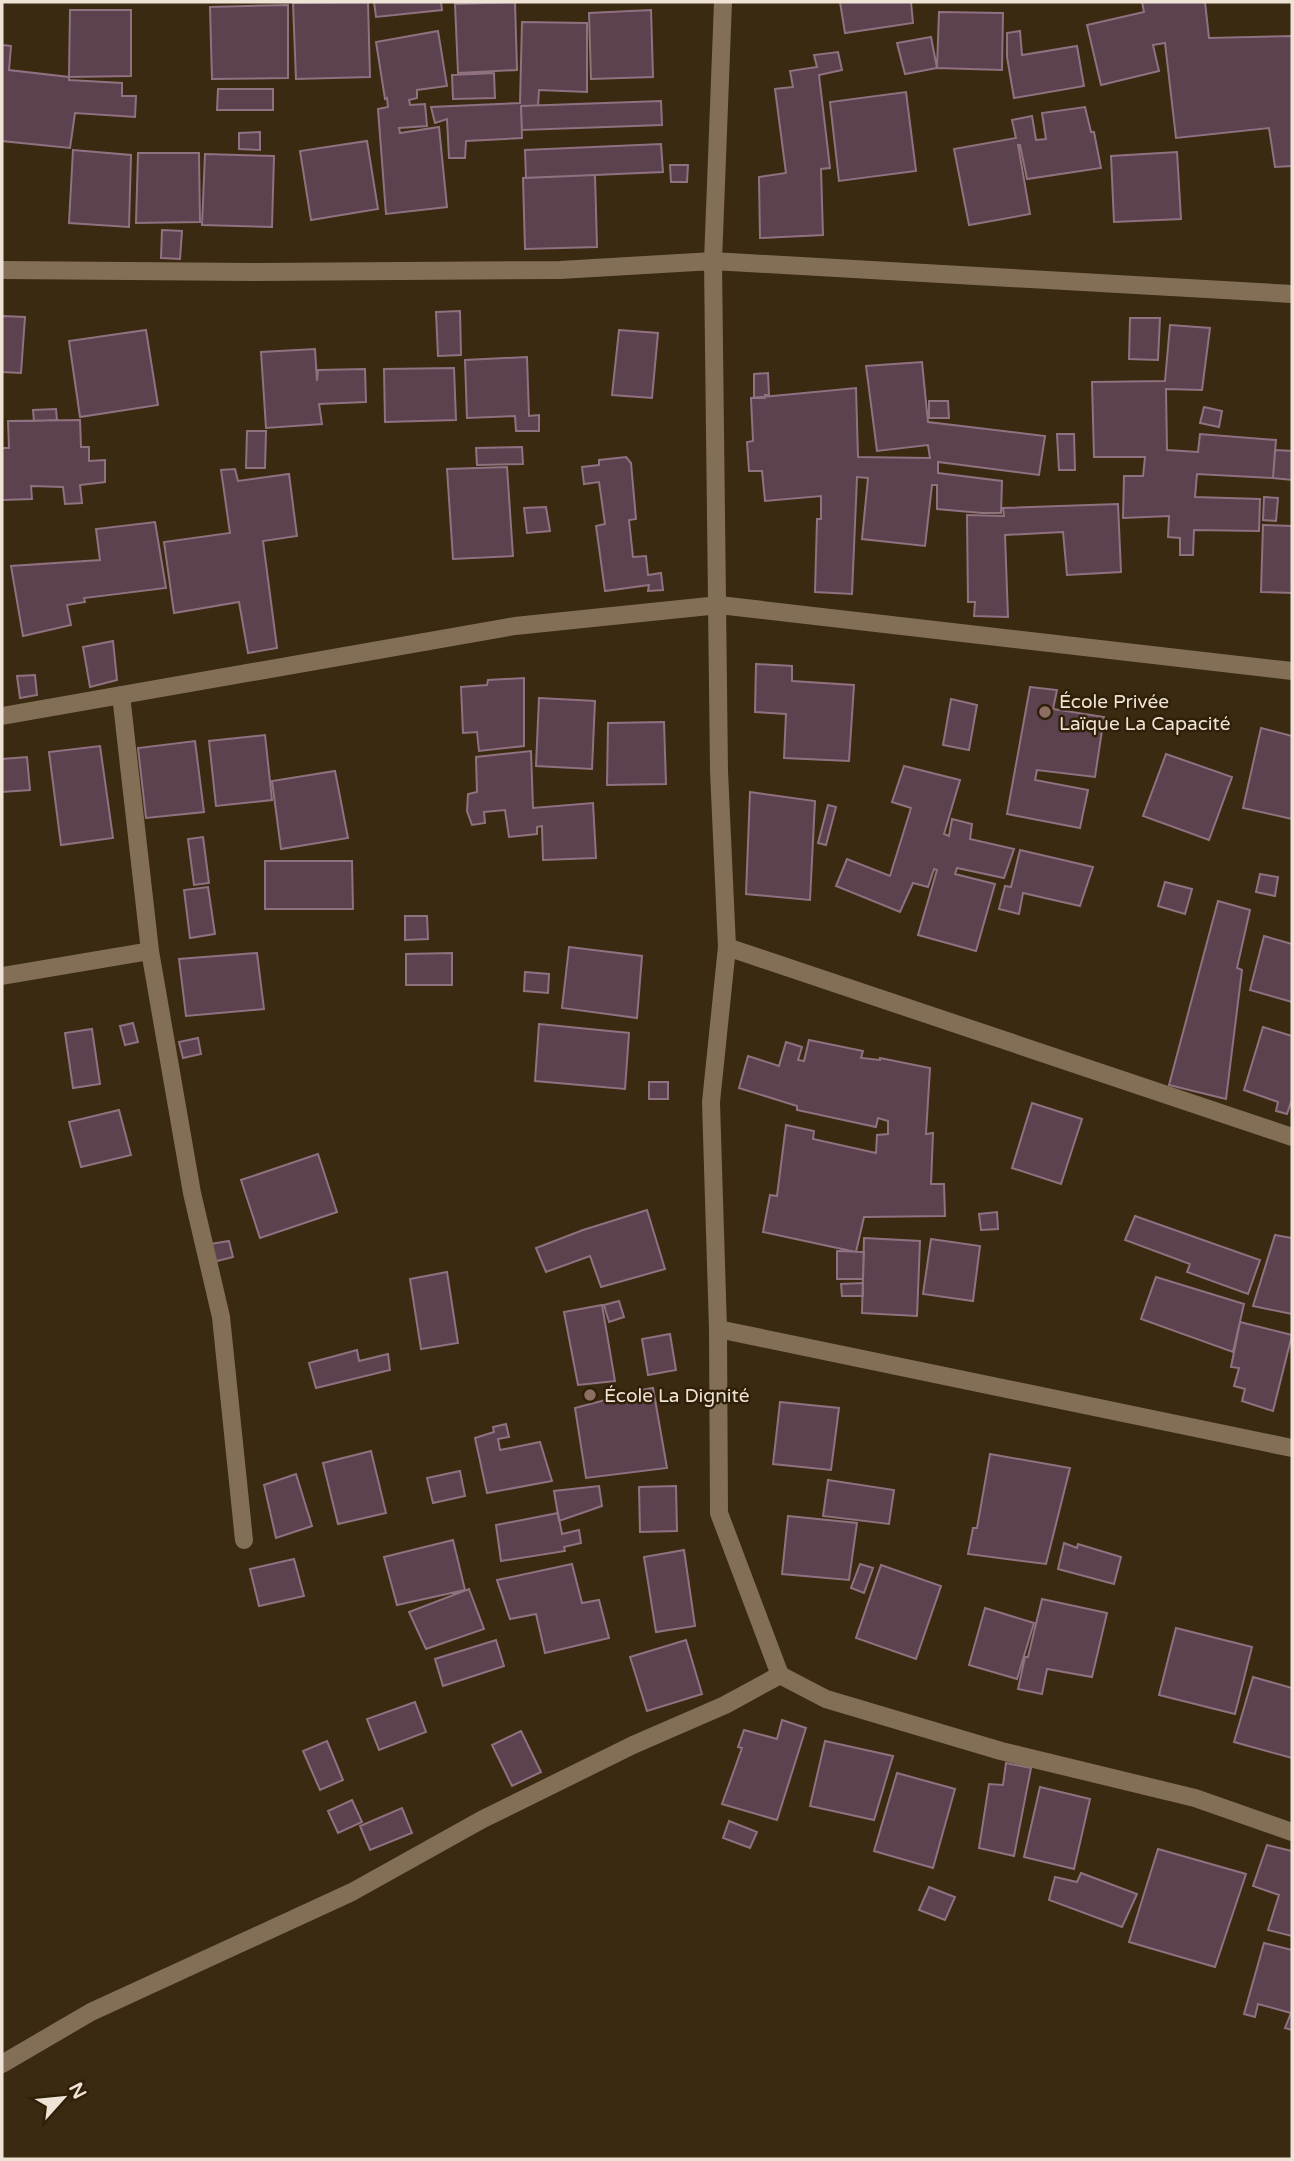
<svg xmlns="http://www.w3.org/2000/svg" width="1294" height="2161" viewBox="0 0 1294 2161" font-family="'Varela Round',sans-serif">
<rect width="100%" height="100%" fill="#3a2a12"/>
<path fill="#5c414f" stroke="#907180" stroke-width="2" d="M368 2 370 77 296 79 293 3Z
M374 2H441L442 10 376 17Z
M515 2 517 70 458 73 455 4Z
M840 2H911L913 23 845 33Z
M1142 2H1205L1209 38 1292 36V166L1275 167 1269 128 1176 138 1165 43 1153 45 1159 71 1101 85 1087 25 1144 12Z
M288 5V78L212 79 210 7Z
M70 10H131V76L69 77Z
M651 10 653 77 591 79 589 13Z
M939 12 1003 13 1002 70 937 68Z
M522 22 587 23V92L539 90 538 106H521L522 138 466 141 465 158H449L447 119 435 123 431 107 520 103Z
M438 31 447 86 417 90V98L409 100 410 105 425 104 427 126 399 128 400 133 439 127 447 207 386 214 378 109 388 107 387 98 385 99 376 42Z
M1020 31 1022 55 1077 46 1084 86 1014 98 1007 57V33Z
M931 37 937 68 905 74 897 43Z
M2 45 11 46 9 70 69 77V80L122 83V96H136L135 117 75 113 70 148 2 141Z
M838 52 842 70 819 75 830 168 821 169 823 235 760 238 759 177 786 173 775 89 793 87 790 71 817 67 814 55Z
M494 73 495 98 453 99 452 75Z
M218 89H273V110H217Z
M906 92 916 171 839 181 830 102Z
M661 101 662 125 522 130 521 106Z
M1085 107 1091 132H1094L1101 168 1027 179 1020 145H1018L1030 214 969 225 954 149 1016 138 1012 120 1032 116 1036 140 1046 139 1042 113Z
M260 132V150L239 149V133Z
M367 141 378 209 311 220 300 151Z
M661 144 663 172 526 178 525 150Z
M73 150 131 155 129 227 69 223Z
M1177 152 1181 219 1114 222 1111 156Z
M138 153H199L200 222 136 223Z
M205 154 274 156 272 227 202 225Z
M670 165H688L687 182H671Z
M595 175 597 247 525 249 523 178Z
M162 230 182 231 180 259 161 258Z
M460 311 461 355 438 356 436 312Z
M2 316 25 317 21 373 2 372Z
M1130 318H1160L1158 360 1129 359Z
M1170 325 1210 328 1202 390 1166 389 1167 450 1198 452 1200 434 1276 440 1273 478 1197 474 1195 497 1260 499 1259 531 1194 530 1193 555H1180V538L1168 537 1169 516 1123 518 1124 476H1143L1145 457H1094L1092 382 1165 381Z
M146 330 158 405 80 417 69 341Z
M619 330 658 333 652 398 612 395Z
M315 349 317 381 318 370 365 369 366 402 319 404 322 424 266 428 261 352Z
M527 357 529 416 539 415V431H516L515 416 467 418 465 360Z
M922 362 928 422 1045 436 1039 475 938 462V473L1002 481 1001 513H982L937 509V485H932L925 546 862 539 868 478 857 477 852 594 815 592 817 519H821V496L765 501 762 471H749L747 442 753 441 751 398 856 388 858 457 930 458 928 445 877 451 866 366Z
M454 368 456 420 385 422 384 369Z
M768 373 769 395H765V398H754V374Z
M929 401H948L949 418H929Z
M1204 407 1222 411 1219 427 1200 423Z
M56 409 57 420 34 421 33 410Z
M80 420 81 447H89V461L105 460V482L80 485 82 503 65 504 63 487 31 486 32 499 2 500V448H9L8 421Z
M247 431H266L265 468H246Z
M1057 434H1074L1075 470H1059Z
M522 447 523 464 477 465 476 448Z
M1275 450 1292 451V480L1273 478Z
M626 457 631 463 636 519 629 520 633 557 646 556 648 575 661 573 663 590 648 591 649 585 605 591 596 526 605 524 599 482 584 484 582 467 599 465V460Z
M507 467 513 556 453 559 447 469Z
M235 469 238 481 289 474 297 536 263 541 277 648 248 653 239 602 174 613 164 542 230 533 221 470Z
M1264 497 1278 498 1276 521 1263 520Z
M1118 504 1121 572 1067 575 1063 532 1005 535 1008 617 974 616 975 602H968L967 515 1004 516 1003 508Z
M546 507 550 531 527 533 524 508Z
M155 522 166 588 84 598 85 602 67 605 71 625 23 636 11 566 100 560 96 529Z
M1263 525 1292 526V593L1261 592Z
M113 641 117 680 90 687 83 647Z
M756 664 792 666V681L854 685 849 761 784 758 786 714 755 712Z
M35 675 37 695 20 698 17 676Z
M524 678V746L479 751 477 732 463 733 461 687 487 685 488 680Z
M1030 687 1057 690 1053 709 1104 717 1095 777 1037 770 1035 780 1088 790 1080 828 1007 814Z
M539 698 595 701 592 769 536 766Z
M951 699 977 705 969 750 943 745Z
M664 722 666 784 607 785 608 723Z
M1261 728 1292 736V819L1243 808Z
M265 735 272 800 216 806 209 741Z
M195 741 204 812 146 818 138 748Z
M100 746 113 838 61 845 49 752Z
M531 751 533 808 593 803 596 858 543 860 542 826 537 827V834L509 837 505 810 484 812 485 823 472 825 467 811 468 794 477 792 476 757Z
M1166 754 1232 777 1209 840 1143 816Z
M27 757 30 790 2 792V759Z
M904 766 960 780 944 834 949 836 952 819 972 824 970 839 1014 849 1004 878 957 868 955 874 995 884 976 951 918 935 937 870 934 869 928 887 913 883 900 912 836 886 847 859 890 876 911 808 892 802Z
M335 771 348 838 281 849 272 781Z
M750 792 815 801 810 900 746 894Z
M828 805 836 807 826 845 818 843Z
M203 837 209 883 194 885 188 839Z
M1020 850 1093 867 1080 906 1023 893 1019 914 999 909 1005 886 1011 887Z
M265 861H352L353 909H265Z
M1260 874 1278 877 1275 896 1256 892Z
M1165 882 1192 889 1185 914 1158 906Z
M208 887 215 934 190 938 184 890Z
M1218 901 1250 910 1237 968 1242 970 1226 1099 1169 1085Z
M405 916H427L428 939 405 940Z
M1264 936 1292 944V1002L1250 990Z
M569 947 642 956 637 1018 562 1008Z
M257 953 264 1009 186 1016 179 959Z
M452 953V985H406V954Z
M525 972 549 974 548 993 524 991Z
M133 1023 138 1042 125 1045 120 1026Z
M539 1024 629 1033 625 1089 535 1081Z
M1263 1027 1292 1036V1099L1287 1114 1276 1111 1278 1102 1244 1090Z
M92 1029 100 1084 73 1088 65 1033Z
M198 1038 201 1054 183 1058 179 1042Z
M809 1040 863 1051 861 1058 880 1060V1058L930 1068 926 1134 933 1133 931 1184H944L945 1216 864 1217 856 1252 763 1232 770 1195 777 1196 786 1125 814 1131 813 1139 876 1153 877 1135 888 1134V1121L878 1118 876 1127 797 1110V1106L739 1088 748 1056 779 1066 786 1042 802 1047 798 1060 804 1061Z
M649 1082H668V1099H649Z
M1032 1103 1082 1119 1061 1184 1012 1168Z
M119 1110 131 1155 81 1167 69 1122Z
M318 1154 337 1212 260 1238 241 1180Z
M647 1210 665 1269 601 1287 590 1256 546 1272 536 1248 583 1230Z
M997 1212 998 1229 981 1230 979 1214Z
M1135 1216 1260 1260 1248 1294 1187 1272 1190 1264 1125 1240Z
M1275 1235 1292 1238V1314L1253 1306Z
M864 1238 920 1241 917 1316 862 1313Z
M931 1239 980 1246 973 1301 923 1294Z
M229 1241 233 1257 213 1262 210 1244Z
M837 1251 864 1252 863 1279H837Z
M447 1272 458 1343 421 1349 410 1279Z
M1156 1277 1244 1304 1233 1352 1141 1319Z
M863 1283V1296H842L841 1284Z
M619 1301 624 1317 609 1322 604 1305Z
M602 1305 615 1381 578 1385 564 1312Z
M1240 1322 1292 1335 1273 1411 1242 1401 1245 1389 1234 1386 1239 1368 1231 1367Z
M670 1334 676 1370 648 1375 642 1339Z
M357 1350 359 1361 388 1354 390 1370 316 1388 309 1363Z
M653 1388 667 1468 586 1478 575 1408 613 1398V1395Z
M780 1402 839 1408 831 1470 773 1464Z
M506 1424 509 1437 498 1439 500 1450 540 1442 552 1481 487 1493 475 1438 494 1432 493 1427Z
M371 1451 386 1513 338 1524 323 1463Z
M990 1454 1070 1468 1046 1564 968 1554 973 1528H977Z
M460 1471 465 1496 433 1503 427 1478Z
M296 1474 312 1526 276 1538 264 1485Z
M828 1480 894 1490 889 1524 823 1516Z
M599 1486 602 1506 559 1521 554 1491Z
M676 1486 677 1531 640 1532 639 1487Z
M558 1513 562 1534 579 1530 581 1543 564 1547 565 1551 501 1561 496 1525Z
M788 1516 857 1523 849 1580 782 1574Z
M453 1540 465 1590 397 1605 384 1557Z
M1064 1543 1077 1548 1078 1544 1121 1557 1114 1584 1058 1569Z
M684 1550 695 1626 656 1632 644 1557Z
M294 1559 304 1596 259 1606 250 1569Z
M572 1564 582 1603 599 1600 609 1638 545 1653 536 1614 510 1619 497 1580Z
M860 1564 873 1568 864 1593 851 1588Z
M881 1565 941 1586 916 1659 856 1638Z
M469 1589 484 1629 426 1649 409 1612Z
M1042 1599 1107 1613 1092 1677 1047 1669 1042 1694 1018 1689 1025 1657H1028Z
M985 1608 1034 1623 1017 1679 969 1665Z
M1176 1628 1252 1647 1235 1714 1159 1695Z
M496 1640 504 1666 443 1686 435 1659Z
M686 1640 702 1694 647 1711 630 1657Z
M1253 1677 1292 1688V1758L1234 1742Z
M415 1702 426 1732 379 1750 367 1719Z
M782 1720 806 1728 777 1820 722 1804 742 1748 738 1747 744 1730 777 1739Z
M521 1731 541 1772 512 1786 492 1745Z
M327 1741 343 1780 320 1790 303 1751Z
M825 1741 893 1756 874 1820 810 1806Z
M1006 1763 1031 1768 1014 1856 979 1848 989 1784 1003 1785Z
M897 1773 955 1789 933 1868 874 1851Z
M1040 1787 1090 1799 1074 1869 1024 1857Z
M352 1800 362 1822 338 1833 328 1811Z
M402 1808 412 1833 370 1850 360 1826Z
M729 1821 757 1832 750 1848 723 1838Z
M1267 1845 1292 1851V1936L1268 1930 1279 1895 1253 1886Z
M1158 1849 1246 1874 1215 1967 1129 1942Z
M1081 1873 1137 1894 1122 1927 1049 1900 1055 1877 1077 1882Z
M929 1887 955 1897 945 1920 919 1910Z
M1264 1943 1292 1950V2030L1285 2028 1291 2013 1258 2004 1255 2017 1244 2014Z"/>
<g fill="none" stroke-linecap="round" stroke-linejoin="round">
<path stroke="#826f55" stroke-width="18" d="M723 2 713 261 719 771 727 947 711 1102 718 1329 719 1513 780 1675 826 1699 1001 1751 1195 1798 1292 1832
M2 270 255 272 560 270 713 261 1292 294
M121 695 150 951 192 1193 221 1317 244 1540
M2 716 515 626 719 605 1292 671
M727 947 1292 1137
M2 976 150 951
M718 1329 1292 1448
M2 2064 91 2012 352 1892 483 1819 633 1745 725 1705 780 1675"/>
</g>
<g fill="#8d6e63" stroke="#302008" stroke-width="2.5">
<circle cx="1045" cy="712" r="7"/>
<circle cx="590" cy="1395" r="7"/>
</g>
<g text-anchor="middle" stroke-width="5" stroke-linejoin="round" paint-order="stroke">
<g font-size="19" fill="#eee3d5" stroke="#302008" text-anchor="start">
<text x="1059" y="708">École Privée<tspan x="1059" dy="22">Laïque La Capacité</tspan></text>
<text x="604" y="1402">École La Dignité</text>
</g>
</g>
<rect width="1294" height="2161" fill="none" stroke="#eee3d5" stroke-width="7"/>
<g transform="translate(63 2098) rotate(63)" stroke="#302008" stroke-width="5" paint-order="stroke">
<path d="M0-5L12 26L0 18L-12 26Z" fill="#eee3d5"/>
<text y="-10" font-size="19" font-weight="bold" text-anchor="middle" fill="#eee3d5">N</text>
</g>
</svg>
